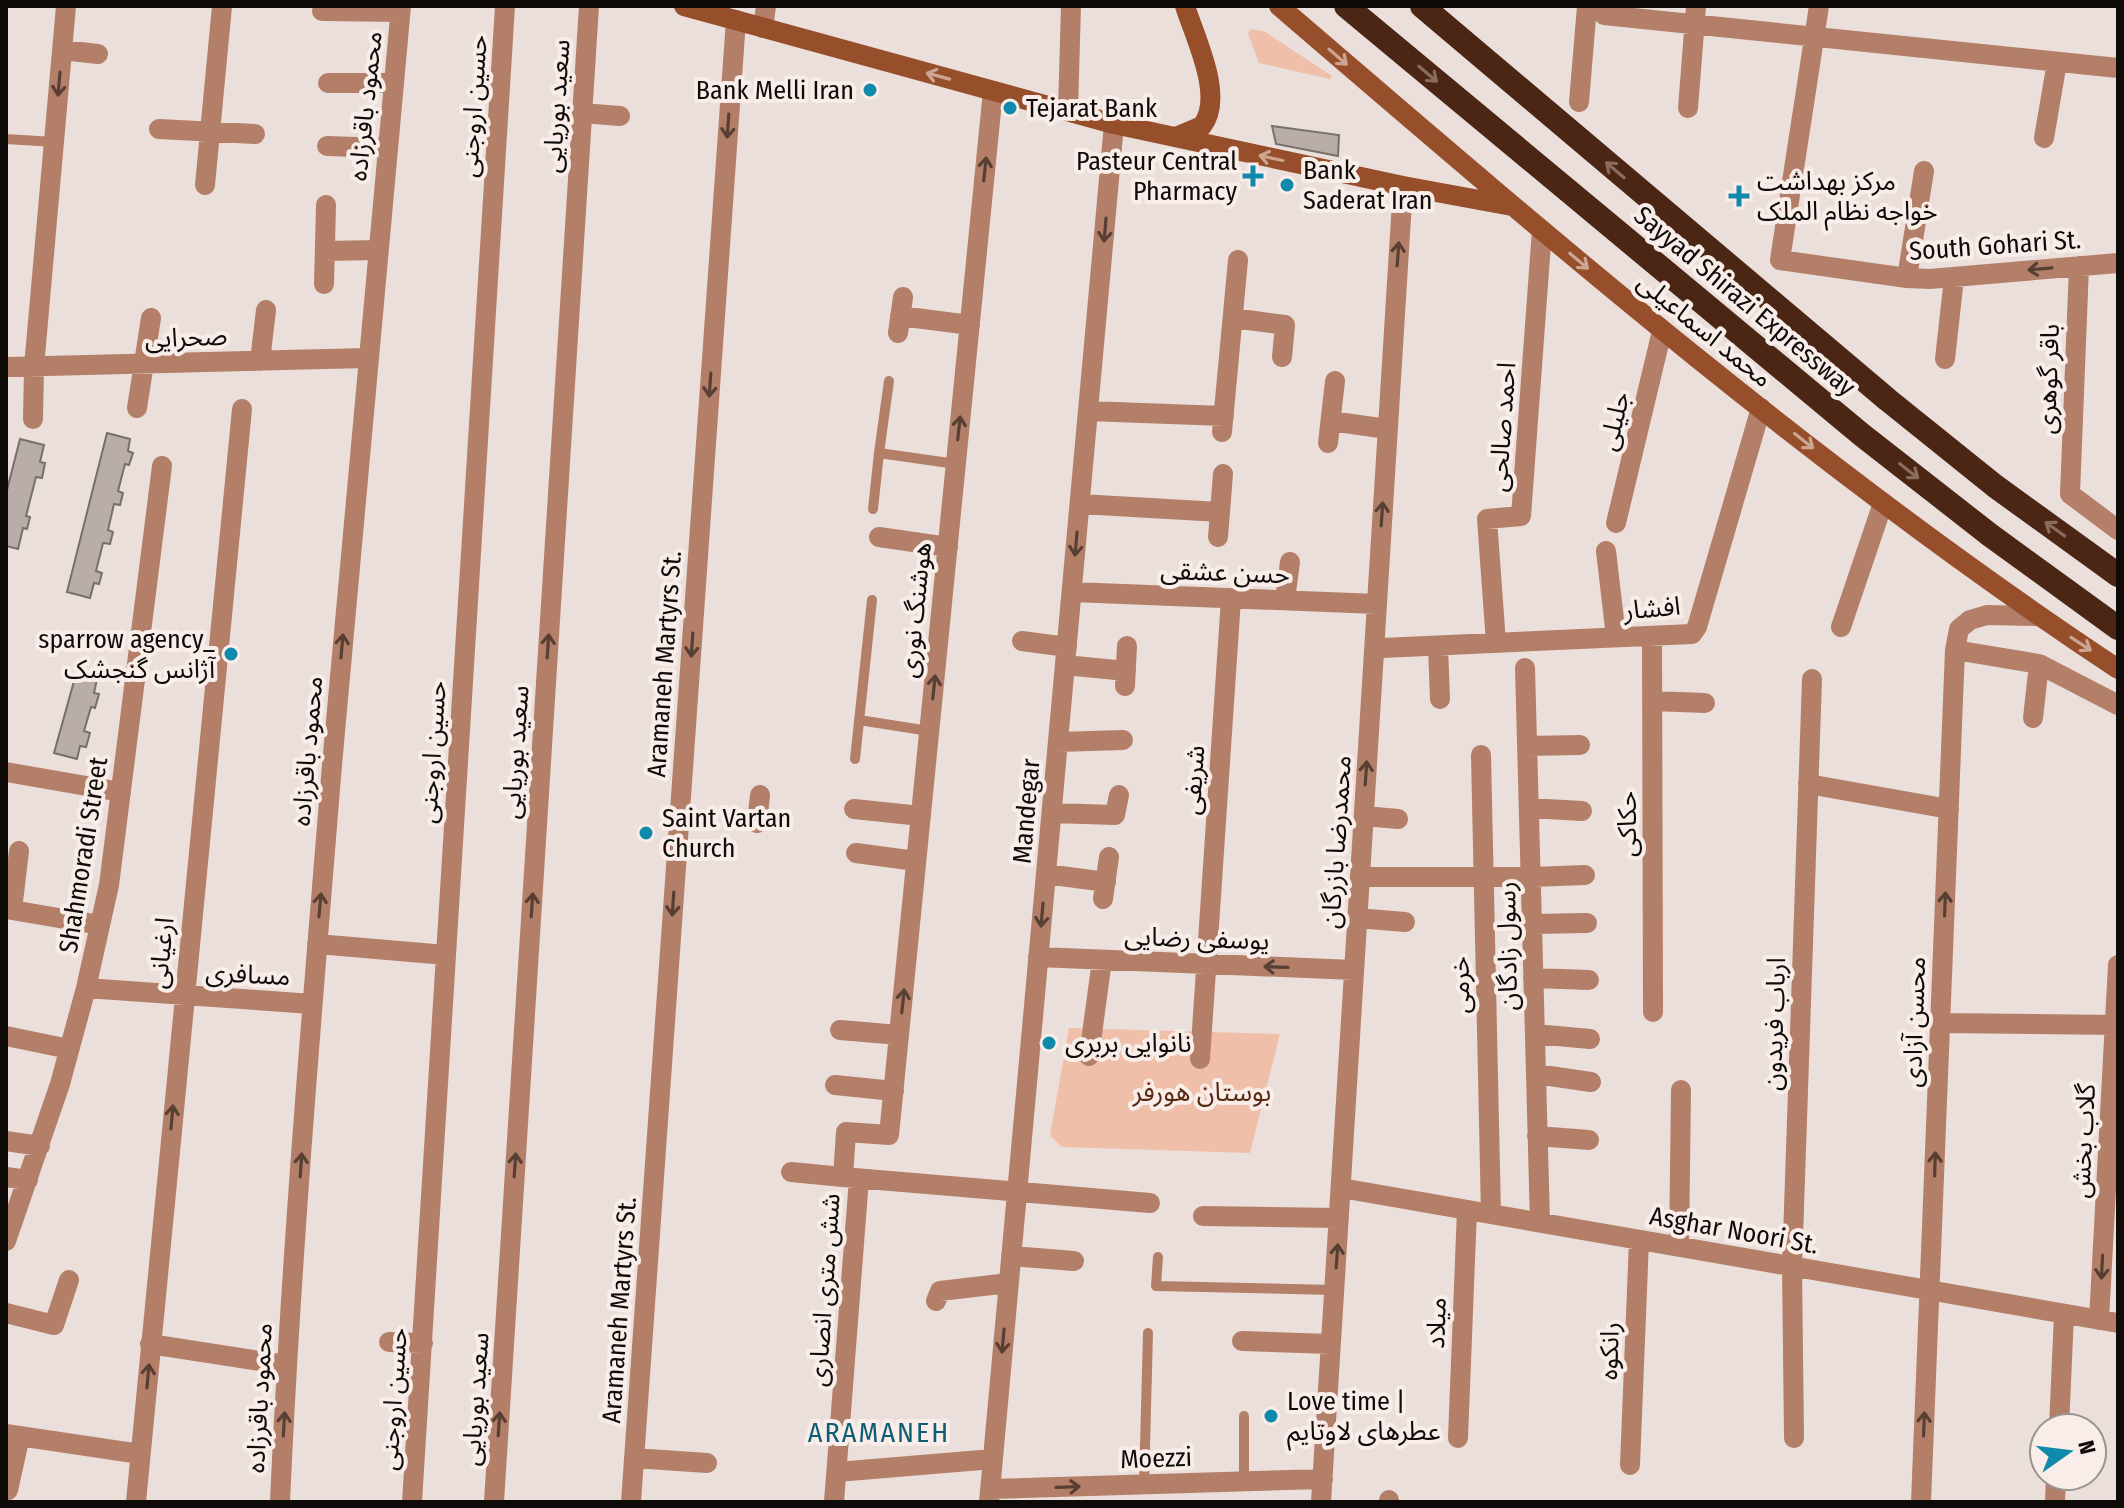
<svg xmlns="http://www.w3.org/2000/svg" width="2124" height="1508" viewBox="0 0 2124 1508" font-family="'Fira Sans Condensed','Noto Sans Arabic',sans-serif">
<rect width="100%" height="100%" fill="#ebdfdb"/>
<path fill="#f0bfaa" d="M1250 29 1264 31 1332 76 1330 79 1259 63 1248 34Z
M1069 1028 1280 1034 1250 1153 1061 1147 1050 1135Z"/>
<path fill="#b8ada9" stroke="#786f6a" stroke-width="2" d="M1272 126 1339 135 1338 156 1276 144Z
M107 433 130 439 128 451 133 453 129 465 125 464 118 491 123 493 120 505 114 504 108 530 113 532 110 544 103 543 96 571 102 573 99 584 94 583 90 598 67 592Z
M20 439 44 445 40 462 45 463 42 478 36 477 26 516 30 517 27 529 23 528 18 549 6 546V494Z
M76 674 97 679 94 693 99 694 95 708 91 707 84 731 90 733 86 747 80 746 77 759 54 753Z"/>
<g fill="none" stroke-linecap="round" stroke-linejoin="round">
<path stroke="#b37f69" stroke-width="10" d="M6 139 54 142
M889 381 879 453 956 464
M873 509 879 453
M859 720 929 731
M855 759 872 600
M1158 1257 1156 1286 1334 1290
M1244 1481V1416
M1144 1484 1148 1333"/>
<path stroke="#b37f69" stroke-width="20" d="M1819 6 1780 260 1907 278 1930 279 2118 263
M322 11 400 12
M1604 15 2118 68
M763 28 766 6
M62 50 98 54
M328 83H393
M993 91 889 1135 846 1132 843 1177 1150 1203
M1579 102 1587 6
M1688 108 1696 6
M1068 110 1071 6
M582 113 620 116
M159 129 255 134
M2044 138 2057 62
M327 146 387 148
M205 185 222 6
M325 251 377 250
M2079 266 2070 494 2118 530
M1907 278 1924 171
M324 284 326 205
M900 316 970 325
M1233 318 1285 325 1282 357
M898 333 903 297
M1945 359 1954 278
M260 361 266 310
M6 367 367 358
M137 408 151 318
M1088 411 1224 416
M33 419 34 367 66 6
M1331 421 1387 429
M1222 432 1238 260
M1328 443 1335 381
M1080 504 1220 512
M1616 523 1662 331
M879 537 948 547
M1218 537 1223 474
M1606 551 1616 637
M1072 592 1377 604
M1285 600 1290 562
M1841 627 1883 503
M1652 636 1653 1012
M1022 641 1067 647
M1496 643 1487 519 1521 516 1542 230
M1438 646 1440 699
M1382 648 1692 634 1697 627 1761 408
M1955 650 2039 664 2118 705
M1065 665 1126 671
M1525 668 1540 1222
M1125 686 1127 646
M1652 701 1705 703
M2033 718 2039 664
M1058 742 1123 740
M1527 746 1580 745
M1481 755 1491 1214
M6 772 121 792
M1808 784 1949 809
M1529 808 1582 811
M854 809 921 816
M1052 813 1115 815 1119 795
M1364 816 1398 819
M757 823 760 795
M856 853 916 861
M1046 874 1106 882
M1360 877H1532L1585 875
M1103 899 1109 857
M6 909 100 925
M12 910 19 851
M1357 918 1405 922
M1532 924 1587 923
M317 944 446 955
M1038 957 1354 970
M1533 978 1589 980
M86 988 312 1004
M1940 1023 2118 1025
M840 1030 899 1035
M1535 1034 1590 1039
M6 1036 69 1049
M1089 1056 1102 960
M1200 1059 1231 599
M1536 1074 1591 1082
M835 1085 894 1091
M1537 1136 1589 1140
M6 1141 40 1146
M791 1172 843 1177
M6 1177 28 1180
M1341 1188 2118 1323
M1203 1216 1339 1218
M6 1241 60 1084 86 988 109 885 162 466
M1679 1247 1681 1090
M1011 1256 1074 1261
M936 1301 940 1291 1009 1283
M6 1313 54 1325 69 1280
M2099 1320 2118 965
M1242 1341 1331 1344
M389 1342 423 1343
M150 1344 286 1365
M2059 1428 2064 1314
M6 1434 140 1454
M1458 1438 1467 1210
M1794 1438 1792 1267 1812 679
M634 1458 707 1463
M1630 1465 1639 1240
M837 1472 993 1459
M990 1489 1323 1479
M8 1490 20 1436
M136 1502 242 409
M280 1502C291 1256 312 1010 332 765 354 512 376 259 401 6
M412 1502 505 6
M494 1502 589 6
M631 1502 736 20
M834 1502 859 1179
M989 1502 1114 124
M1321 1502 1403 186
M1389 1502V1500
M1921 1502 1955 650 1959 629 1970 620 1987 615 2038 616
M2055 1502 2056 1476"/>
<path stroke="#974e2b" stroke-width="20" d="M684 6 1114 124 1403 186 1512 206
M1279 6C1549 238 1820 472 2118 669
M1176 137 1202 126C1225 97 1195 38 1185 6"/>
<path stroke="#4c2614" stroke-width="24" d="M1346 6 1862 435 1990 535 2118 628
M1422 6 1888 400 1995 486 2118 575"/>
</g>
<defs><path id="oneway-shaft" d="M-6 0H5M1.5-3L5.5 0L1.5 3" fill="none" stroke-width="1.6" stroke-linecap="round" stroke-linejoin="round" transform="scale(2)"/></defs>
<g stroke="#cca593">
<use href="#oneway-shaft" transform="translate(1338 57) rotate(41)"/>
<use href="#oneway-shaft" transform="translate(938 76) rotate(-165)"/>
<use href="#oneway-shaft" transform="translate(1271 158) rotate(-168)"/>
<use href="#oneway-shaft" transform="translate(1579 261) rotate(40)"/>
<use href="#oneway-shaft" transform="translate(1804 441) rotate(38)"/>
<use href="#oneway-shaft" transform="translate(2081 644) rotate(33)"/>
</g>
<g stroke="#886c5e">
<use href="#oneway-shaft" transform="translate(1428 74) rotate(40)"/>
<use href="#oneway-shaft" transform="translate(1615 170) rotate(-140)"/>
<use href="#oneway-shaft" transform="translate(1909 471) rotate(38)"/>
<use href="#oneway-shaft" transform="translate(2055 529) rotate(-144)"/>
</g>
<g stroke="#583f34">
<use href="#oneway-shaft" transform="translate(59 84) rotate(95)"/>
<use href="#oneway-shaft" transform="translate(728 126) rotate(94)"/>
<use href="#oneway-shaft" transform="translate(985 169) rotate(-84)"/>
<use href="#oneway-shaft" transform="translate(1105 230) rotate(95)"/>
<use href="#oneway-shaft" transform="translate(1398 254) rotate(-86)"/>
<use href="#oneway-shaft" transform="translate(2040 269) rotate(175)"/>
<use href="#oneway-shaft" transform="translate(710 385) rotate(94)"/>
<use href="#oneway-shaft" transform="translate(959 428) rotate(-84)"/>
<use href="#oneway-shaft" transform="translate(1382 514) rotate(-86)"/>
<use href="#oneway-shaft" transform="translate(1076 544) rotate(95)"/>
<use href="#oneway-shaft" transform="translate(692 645) rotate(94)"/>
<use href="#oneway-shaft" transform="translate(342 646) rotate(-85)"/>
<use href="#oneway-shaft" transform="translate(548 646) rotate(-86)"/>
<use href="#oneway-shaft" transform="translate(934 687) rotate(-84)"/>
<use href="#oneway-shaft" transform="translate(1366 773) rotate(-86)"/>
<use href="#oneway-shaft" transform="translate(673 904) rotate(94)"/>
<use href="#oneway-shaft" transform="translate(1945 904) rotate(-88)"/>
<use href="#oneway-shaft" transform="translate(320 905) rotate(-85)"/>
<use href="#oneway-shaft" transform="translate(532 905) rotate(-86)"/>
<use href="#oneway-shaft" transform="translate(1042 915) rotate(95)"/>
<use href="#oneway-shaft" transform="translate(1276 967) rotate(-178)"/>
<use href="#oneway-shaft" transform="translate(903 1001) rotate(-84)"/>
<use href="#oneway-shaft" transform="translate(172 1117) rotate(-85)"/>
<use href="#oneway-shaft" transform="translate(1935 1164) rotate(-88)"/>
<use href="#oneway-shaft" transform="translate(301 1165) rotate(-86)"/>
<use href="#oneway-shaft" transform="translate(515 1165) rotate(-86)"/>
<use href="#oneway-shaft" transform="translate(1337 1256) rotate(-86)"/>
<use href="#oneway-shaft" transform="translate(2102 1267) rotate(93)"/>
<use href="#oneway-shaft" transform="translate(1003 1341) rotate(95)"/>
<use href="#oneway-shaft" transform="translate(148 1376) rotate(-85)"/>
<use href="#oneway-shaft" transform="translate(284 1424) rotate(-87)"/>
<use href="#oneway-shaft" transform="translate(499 1424) rotate(-86)"/>
<use href="#oneway-shaft" transform="translate(1924 1424) rotate(-88)"/>
<use href="#oneway-shaft" transform="translate(1068 1487) rotate(-2)"/>
</g>
<g fill="#0f8aac" stroke="#f8ede8" stroke-width="3">
<circle cx="870" cy="90" r="8"/>
<circle cx="1010" cy="108" r="8"/>
<path d="M1249 164h8v8h8v8h-8v8h-8v-8h-8v-8h8z"/>
<circle cx="1287" cy="185" r="8"/>
<path d="M1735 184h8v8h8v8h-8v8h-8v-8h-8v-8h8z"/>
<circle cx="231" cy="654" r="8"/>
<circle cx="646" cy="833" r="8"/>
<circle cx="1049" cy="1043" r="8"/>
<circle cx="1271" cy="1416" r="8"/>
</g>
<g text-anchor="middle" stroke-width="8" stroke-linejoin="round" paint-order="stroke">
<g font-size="26" fill="#0e0b09" stroke="#f8ede8" text-anchor="start">
<text x="854" y="99" text-anchor="end">Bank Melli Iran</text>
<text x="1026" y="117">Tejarat Bank</text>
<text x="1237" y="170" text-anchor="end">Pasteur Central<tspan x="1237" dy="30">Pharmacy</tspan></text>
<text x="1303" y="179">Bank<tspan x="1303" dy="30">Saderat Iran</tspan></text>
<text x="1757" y="190">مرکز بهداشت<tspan x="1757" dy="30">خواجه نظام الملک</tspan></text>
<text x="215" y="648" text-anchor="end">sparrow agency_<tspan x="215" dy="30">آژانس گنجشک</tspan></text>
<text x="662" y="827">Saint Vartan<tspan x="662" dy="30">Church</tspan></text>
<text x="1065" y="1052">نانوایی بربری</text>
<text x="1287" y="1410">Love time |<tspan x="1287" dy="30">عطرهای لاوتایم</tspan></text>
</g>
<g font-size="26" fill="#0e0b09" stroke="#f8ede8">
<text transform="translate(365 106) rotate(-84)" y="9">محمود باقرزاده</text>
<text transform="translate(473 106) rotate(-86)" y="9">حسین اروجنی</text>
<text transform="translate(556 106) rotate(-86)" y="9">سعید بوریایی</text>
<text transform="translate(1995 245) rotate(-4)" y="9">South Gohari St.</text>
<text transform="translate(1745 301) rotate(40)" y="9">Sayyad Shirazi Expressway</text>
<text transform="translate(1705 330) rotate(39)" y="9">محمد اسماعیلی</text>
<text transform="translate(186 337) rotate(-2)" y="9">صحرایی</text>
<text transform="translate(2048 379) rotate(-88)" y="9">باقر گوهری</text>
<text transform="translate(1614 421) rotate(-76)" y="9">جلیلی</text>
<text transform="translate(1502 427) rotate(-86)" y="9">احمد صالحی</text>
<text transform="translate(1225 572) rotate(2)" y="9">حسن عشقی</text>
<text transform="translate(1652 608) rotate(-5)" y="9">افشار</text>
<text transform="translate(915 610) rotate(-84)" y="9">هوشنگ نوری</text>
<text transform="translate(664 664) rotate(-86)" y="9">Aramaneh Martyrs St.</text>
<text transform="translate(307 751) rotate(-85)" y="9">محمود باقرزاده</text>
<text transform="translate(432 752) rotate(-86)" y="9">حسین اروجنی</text>
<text transform="translate(515 752) rotate(-86)" y="9">سعید بوریایی</text>
<text transform="translate(1193 780) rotate(-86)" y="9">شریفی</text>
<text transform="translate(1026 811) rotate(-85)" y="9">Mandegar</text>
<text transform="translate(1627 824) rotate(-90)" y="9">حکاکی</text>
<text transform="translate(1336 842) rotate(-86)" y="9">محمدرضا بازرگان</text>
<text transform="translate(83 855) rotate(-81)" y="9">Shahmoradi Street</text>
<text transform="translate(1197 938) rotate(2)" y="9">یوسفی رضایی</text>
<text transform="translate(1507 946) rotate(-91)" y="9">رسول زادگان</text>
<text transform="translate(161 953) rotate(-84)" y="9">ارغیانی</text>
<text transform="translate(248 974) rotate(3)" y="9">مسافری</text>
<text transform="translate(1460 985) rotate(-91)" y="9">خرمی</text>
<text transform="translate(1914 1022) rotate(-88)" y="9">محسن آزادی</text>
<text transform="translate(1774 1024) rotate(-88)" y="9">ارباب فریدون</text>
<text transform="translate(2083 1141) rotate(-87)" y="9">گلاب بخش</text>
<text transform="translate(1734 1230) rotate(10)" y="9">Asghar Noori St.</text>
<text transform="translate(824 1290) rotate(-86)" y="9">شش متری انصاری</text>
<text transform="translate(619 1310) rotate(-86)" y="9">Aramaneh Martyrs St.</text>
<text transform="translate(1436 1323) rotate(-88)" y="9">میلاد</text>
<text transform="translate(1609 1351) rotate(-88)" y="9">رانکوه</text>
<text transform="translate(259 1398) rotate(-87)" y="9">محمود باقرزاده</text>
<text transform="translate(393 1399) rotate(-86)" y="9">حسین اروجنی</text>
<text transform="translate(475 1399) rotate(-86)" y="9">سعید بوریایی</text>
<text transform="translate(1156 1458) rotate(-2)" y="9">Moezzi</text>
</g>
<g font-size="26" fill="#582911" stroke="#f8ede8">
<text x="1202" y="1101">بوستان هورفر</text>
</g>
<g font-size="28" letter-spacing="2" fill="#0d5d75" stroke="#f8ede8">
<text x="879" y="1442">ARAMANEH</text>
</g>
</g>
<rect width="2124" height="1508" fill="none" stroke="#0e0b09" stroke-width="16"/>
<g transform="translate(2068 1452) rotate(76)"><circle r="38" fill="#f8ede8" stroke="#9a938f" stroke-width="2"/>
<path d="M0-6L14 30L0 20L-14 30Z" fill="#0f8aac"/>
<text y="-12" font-size="22" font-weight="bold" text-anchor="middle" fill="#0e0b09">N</text>
</g>
</svg>
